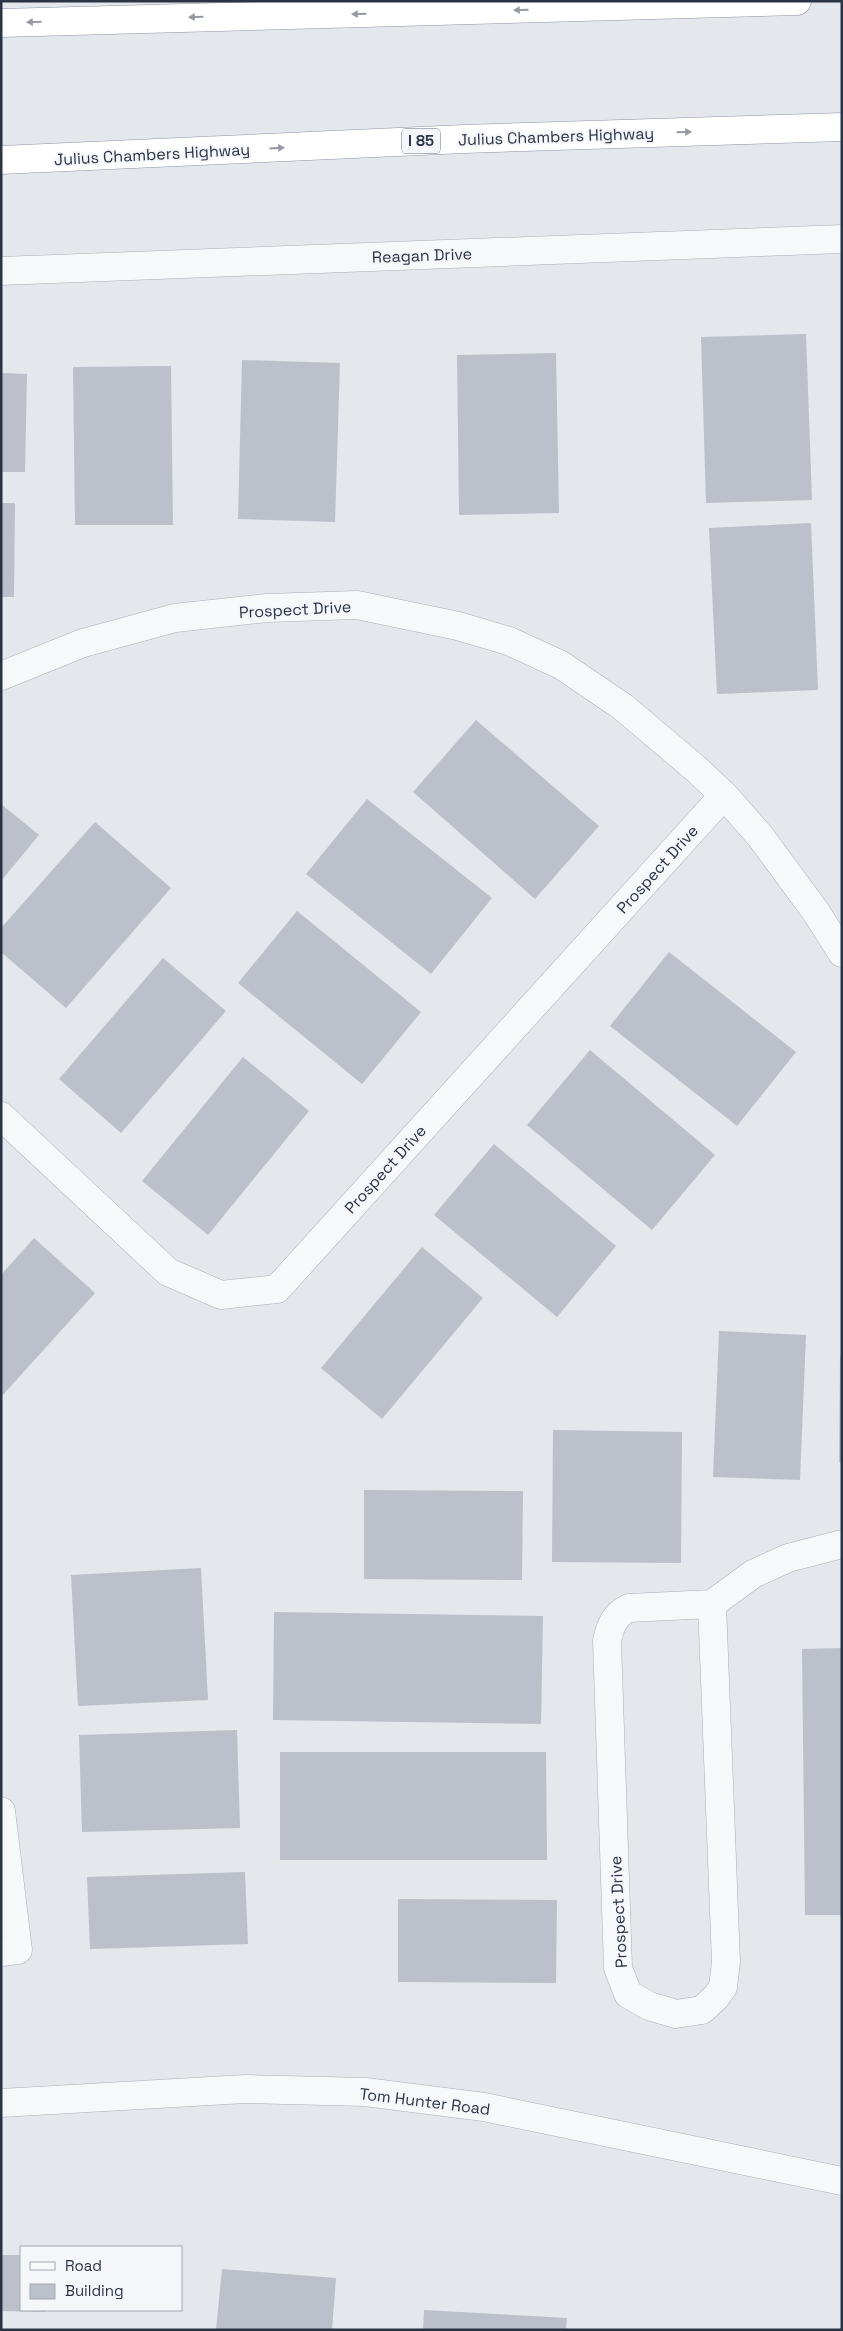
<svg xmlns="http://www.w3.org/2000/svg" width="843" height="2331" viewBox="0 0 843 2331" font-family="'Space Grotesk',sans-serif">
<rect width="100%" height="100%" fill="#e4e7ec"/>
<path fill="#bbc0ca" d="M806 334 812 500 706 503 701 337Z
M556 353 559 513 459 515 457 355Z
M242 360 340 363 335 522 238 519Z
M171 366 173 525H75L73 367Z
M1 373 27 374 25 472H1Z
M1 503H15L14 597H1Z
M811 523 818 690 717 694 709 528Z
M476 720 599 826 535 899 413 792Z
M367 799 492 898 431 974 306 874Z
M1 804 39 835 1 881Z
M95 822 171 888 66 1008 1 952V928Z
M297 911 421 1012 362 1084 238 983Z
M669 952 796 1052 737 1126 610 1026Z
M163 958 226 1011 121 1133 59 1079Z
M590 1050 715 1155 652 1230 527 1125Z
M243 1057 309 1111 208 1235 142 1181Z
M494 1144 616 1246 557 1317 434 1215Z
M34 1238 95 1293 1 1397V1275Z
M422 1247 483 1298 382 1419 321 1368Z
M719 1331 806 1335 800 1480 713 1477Z
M840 1356H842V1462H839Z
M553 1430 682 1432 681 1563 552 1562Z
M364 1490 523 1491 522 1580 364 1579Z
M201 1568 208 1700 78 1706 71 1575Z
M274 1612 543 1616 541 1724 273 1720Z
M842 1648V1915H805L802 1649Z
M237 1730 240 1828 82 1832 79 1735Z
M280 1752H546L547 1860H280Z
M245 1872 248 1944 90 1949 87 1877Z
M398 1899 557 1900 556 1983 398 1982Z
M1 2255H21V2310H46V2312L1 2311Z
M222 2269 336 2278 332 2330H216Z
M424 2310 567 2318 566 2330H423Z"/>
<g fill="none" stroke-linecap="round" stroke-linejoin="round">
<defs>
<path id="minor" d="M1 271 842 239
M1 676 83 643 175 618 267 608 357 605 458 626 509 641 561 665 623 707 695 768 724 795 760 836 816 912 842 953
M1 1116 168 1272 221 1295 277 1289 724 795
M712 1604 726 1962 723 1987 716 1997 702 2010 676 2014 649 2006 628 1994 618 1968 607 1641C610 1626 615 1614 629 1608L712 1604 753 1574 788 1558 842 1544
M1 1811 18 1950 1 1952
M1 2103 245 2089 365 2092 484 2107 842 2181"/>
<path id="highway" d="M1 23 797 1
M1 160 464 139 842 127"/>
</defs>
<use href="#minor" stroke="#a9aeb7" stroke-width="29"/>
<use href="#highway" stroke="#8b94a3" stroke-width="29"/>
<use href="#minor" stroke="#f7f8fa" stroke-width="28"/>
<use href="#highway" stroke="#fff" stroke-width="28"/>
</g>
<defs><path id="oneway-solid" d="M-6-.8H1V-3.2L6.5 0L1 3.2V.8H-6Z" transform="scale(1.25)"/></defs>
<g fill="#959aa2">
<use href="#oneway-solid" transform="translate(521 10) rotate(178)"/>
<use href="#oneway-solid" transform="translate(359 14) rotate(179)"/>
<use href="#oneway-solid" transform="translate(196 17) rotate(179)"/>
<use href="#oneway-solid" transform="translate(34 22) rotate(178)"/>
<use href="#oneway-solid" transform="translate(684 132) rotate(-2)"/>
<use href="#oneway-solid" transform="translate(277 148) rotate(-3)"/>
</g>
<g text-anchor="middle" stroke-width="4" stroke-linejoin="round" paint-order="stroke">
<rect fill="#f4f6f9" stroke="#676e7b" stroke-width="1" x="402" y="128.5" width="38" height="25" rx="4"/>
<g font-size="15" font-weight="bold" fill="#2b3445">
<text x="421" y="146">I 85</text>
</g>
<g font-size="16" fill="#2b3445" stroke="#f4f6f9">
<text transform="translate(556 136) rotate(-2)" y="6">Julius Chambers Highway</text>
<text transform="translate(152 154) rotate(-3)" y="6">Julius Chambers Highway</text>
<text transform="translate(422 255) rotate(-2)" y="6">Reagan Drive</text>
<text transform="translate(295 609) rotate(-3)" y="6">Prospect Drive</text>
<text transform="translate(657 869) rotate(-48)" y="6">Prospect Drive</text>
<text transform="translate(385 1169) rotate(-48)" y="6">Prospect Drive</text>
<text transform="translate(618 1912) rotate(-93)" y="6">Prospect Drive</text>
<text transform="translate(425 2101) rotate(7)" y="6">Tom Hunter Road</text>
</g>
</g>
<rect width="843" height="2331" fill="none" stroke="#2b3445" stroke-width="5"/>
<rect x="20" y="2246" width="162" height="65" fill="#f4f6f9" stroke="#a4a8b1"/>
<rect x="30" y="2262" width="25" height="8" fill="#f7f8fa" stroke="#a4a8b1"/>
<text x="65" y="2271" font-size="15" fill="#2b3445">Road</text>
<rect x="30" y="2284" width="25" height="15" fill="#bbc0ca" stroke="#a4a8b1"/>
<text x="65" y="2296" font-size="15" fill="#2b3445">Building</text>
</svg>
